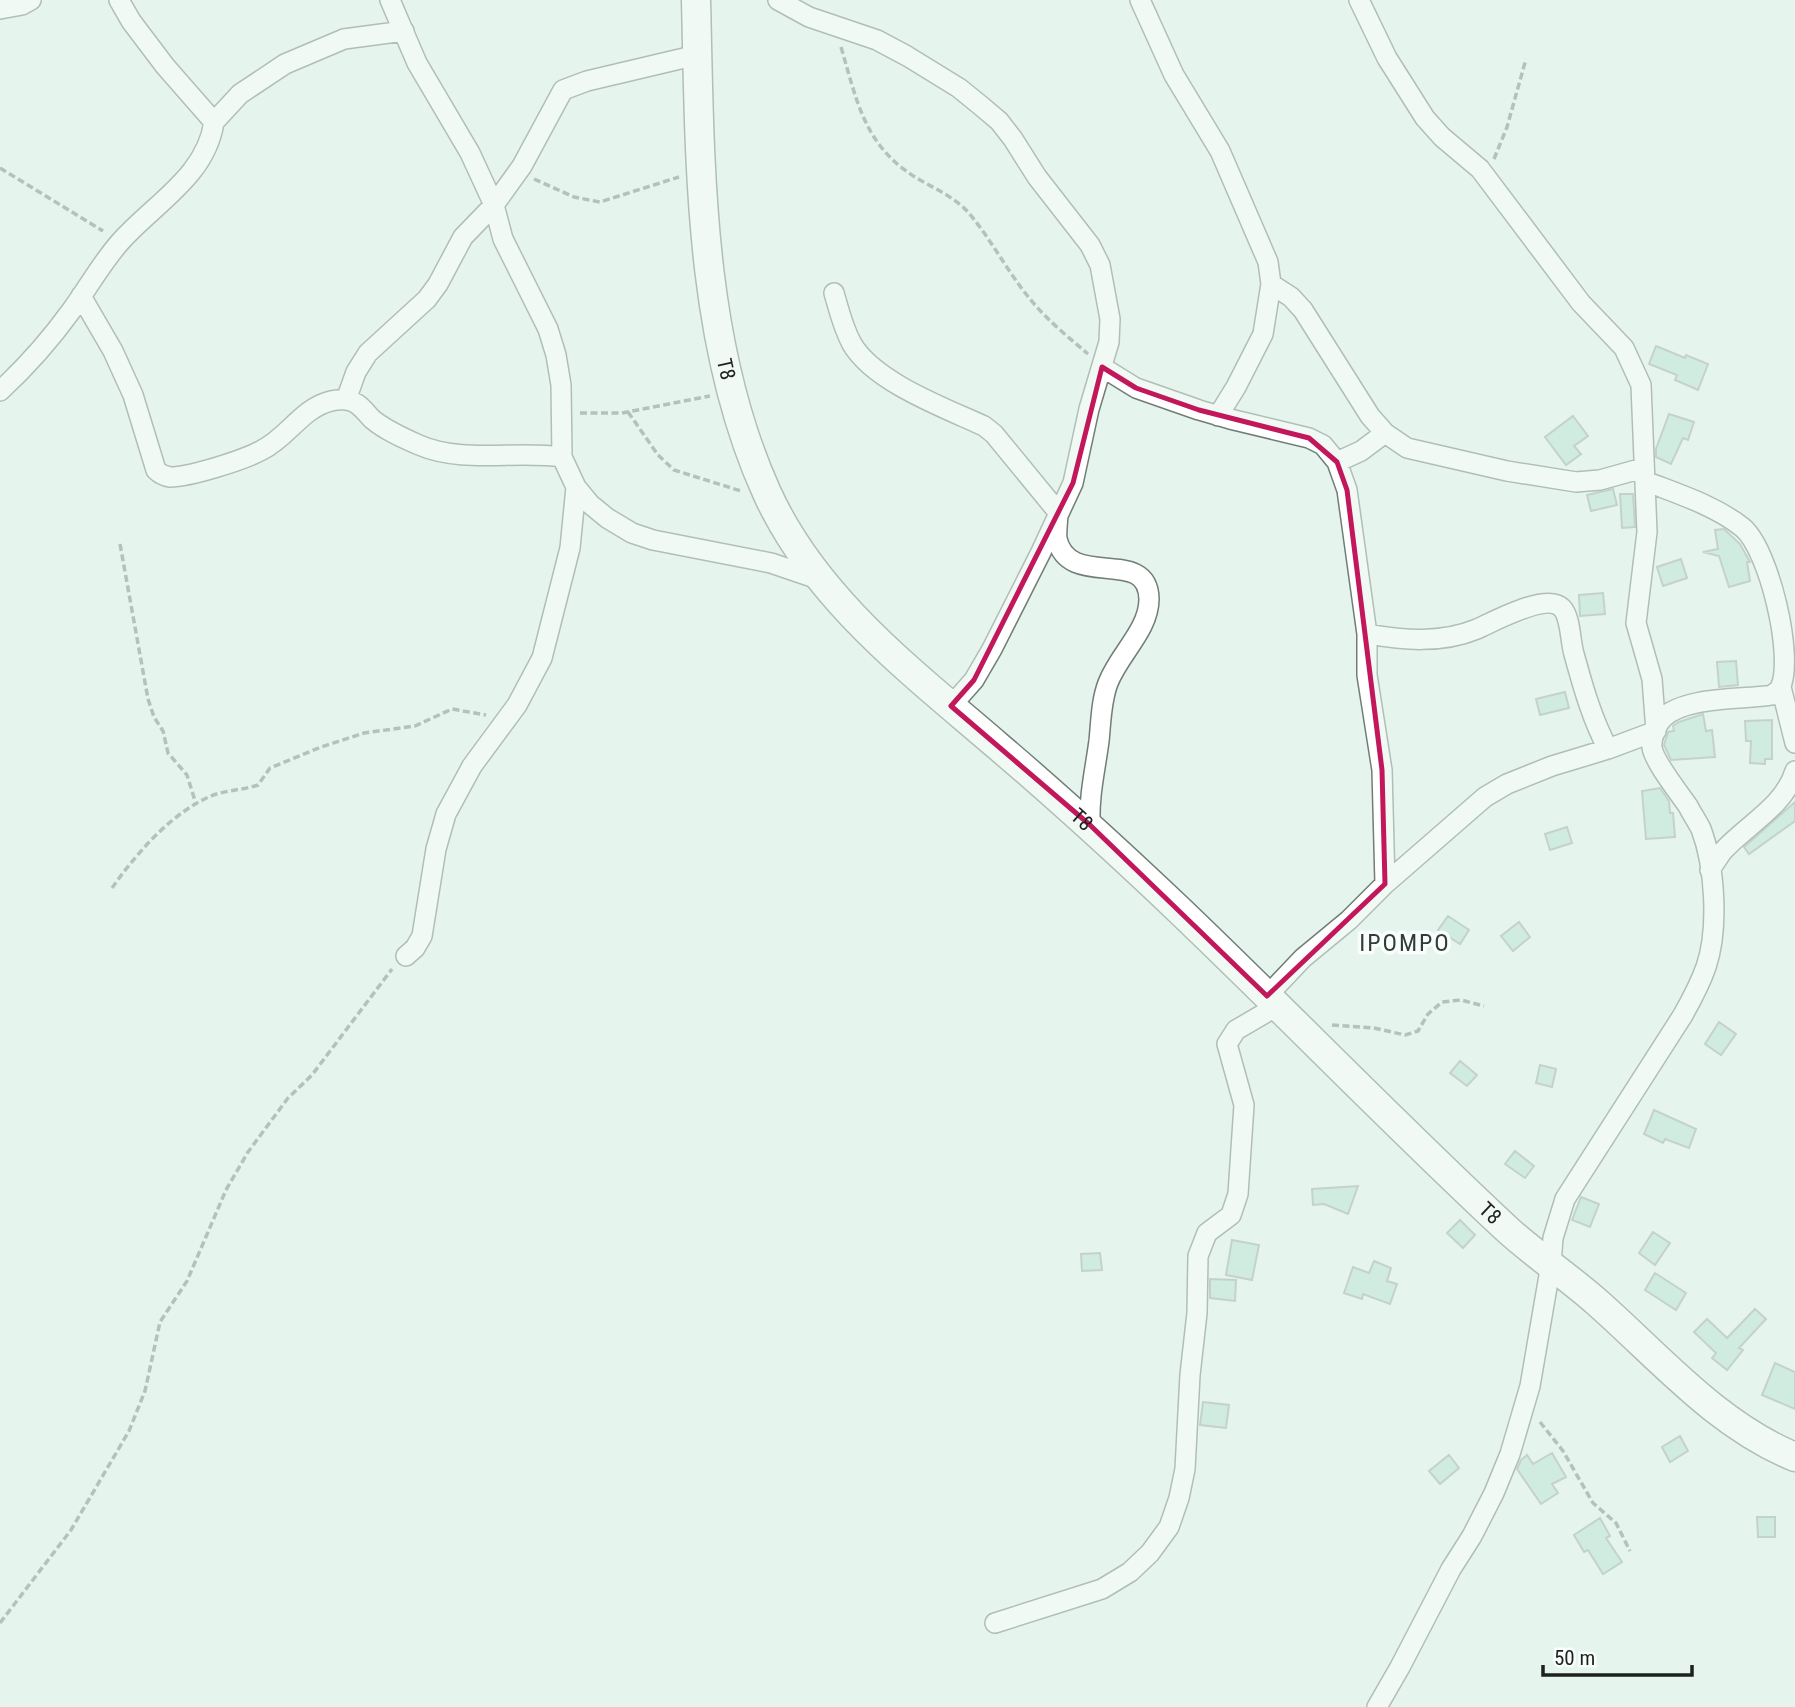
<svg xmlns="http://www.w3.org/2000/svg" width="1795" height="1707" viewBox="0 0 1795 1707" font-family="'Roboto Condensed',sans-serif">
<rect width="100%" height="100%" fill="#e5f4ed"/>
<path fill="#b7e1cf" stroke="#9ca9a3" stroke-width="2" d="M1656 346 1685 358 1686 355 1708 364 1698 390 1675 380 1677 375 1649 364Z
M1669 414 1694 422 1688 440 1683 438 1671 464 1656 457V449Z
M1573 416 1588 436 1574 446 1581 454 1566 465 1545 437Z
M1613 489 1617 505 1591 511 1587 495Z
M1620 494H1633L1635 527 1622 528Z
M1724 529 1740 544 1750 562H1747L1750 581 1729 587 1719 556 1703 552 1718 549 1715 530Z
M1681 559 1687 578 1663 586 1657 567Z
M1603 593 1605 614 1580 616 1579 595Z
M1736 661 1738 685 1719 687 1717 662Z
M1565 692 1569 708 1540 715 1536 699Z
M1703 714 1706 731 1712 730 1715 757 1671 760 1664 745 1668 732 1674 731 1673 726 1679 722Z
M1772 720V759H1765V764L1750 763 1751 741H1746L1745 721Z
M1660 788 1669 801 1670 813H1673L1675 837 1646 839 1642 791Z
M1795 802V821L1749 854 1744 847Z
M1567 827 1572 843 1550 850 1545 834Z
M1448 916 1469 930 1460 944 1438 930Z
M1519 922 1530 937 1513 951 1501 936Z
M1719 1022 1736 1034 1721 1055 1705 1044Z
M1460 1061 1477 1075 1467 1086 1450 1073Z
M1540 1065 1556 1069 1552 1087 1536 1083Z
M1654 1110 1696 1129 1689 1148 1665 1139 1663 1143 1644 1134Z
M1515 1151 1534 1166 1525 1178 1505 1164Z
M1358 1186 1348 1214 1324 1204 1313 1205 1312 1189Z
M1581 1197 1599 1204 1590 1227 1572 1220Z
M1460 1220 1475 1235 1463 1248 1447 1233Z
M1653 1232 1670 1243 1655 1265 1639 1253Z
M1232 1240 1259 1245 1252 1280 1226 1275Z
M1100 1253 1102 1270 1082 1271 1081 1254Z
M1374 1261 1391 1268 1387 1281 1397 1284 1390 1304 1363 1294 1362 1299 1344 1293 1353 1267 1369 1273Z
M1655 1273 1686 1293 1676 1310 1645 1290Z
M1210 1279 1236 1280 1235 1301 1210 1298Z
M1755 1309 1766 1319 1739 1348 1743 1350 1727 1370 1712 1358 1716 1353 1694 1332 1707 1319 1727 1338Z
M1775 1363 1795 1372V1409L1762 1395Z
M1203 1402 1229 1405 1226 1428 1200 1425Z
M1680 1436 1688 1451 1670 1462 1662 1447Z
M1552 1453 1566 1477 1552 1484 1558 1493 1541 1504 1517 1469 1521 1460 1527 1455 1533 1464Z
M1449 1455 1459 1468 1440 1484 1429 1471Z
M1757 1517H1775V1537H1758Z
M1600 1518 1610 1536 1606 1538 1622 1562 1603 1574 1588 1550 1584 1552 1574 1535Z"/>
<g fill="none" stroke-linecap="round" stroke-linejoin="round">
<defs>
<path id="street" d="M390 0 417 63 470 153 494 205 503 239 548 329 556 355 561 385 562 457 576 487 590 504 607 518 632 533 653 540 771 563 818 579
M778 0 809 17 877 40 907 56 959 88 980 105 999 121 1013 139 1037 177 1090 245 1100 265 1110 319 1109 342 1089 409 1073 483 1041 552 992 649 974 680 951 706
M1140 0 1174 75 1220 151 1268 262 1271 284 1263 334 1236 387 1218 416
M1359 0 1387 58 1425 118 1442 137 1480 169 1581 303 1624 348 1641 385 1647 532 1636 623 1652 679 1656 731
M0 9 22 5 31 0
M214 122 240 94 285 64 344 39 404 31
M1271 284 1291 297 1303 310 1370 416 1385 433 1407 448 1507 471 1576 482 1600 480 1643 468
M834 293C839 310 843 328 852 344 874 382 945 408 984 426L994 434 1058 512C1058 520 1056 531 1057 539 1069 591 1148 545 1149 599 1149 630 1119 654 1108 683 1101 701 1101 722 1099 741 1095 771 1089 794 1090 825
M81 296 113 351 133 395 156 470C160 474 163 476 170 477 190 477 244 460 262 450 288 437 302 408 331 401 339 399 350 399 357 404 363 408 367 414 372 419 385 430 403 438 419 445 463 464 516 450 562 457
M1102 367 1136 388 1199 410 1230 419 1309 438 1323 445 1337 462 1347 490 1367 634V675L1382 770 1385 884
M0 391C26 367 50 340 71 311 88 288 102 262 121 241 155 203 206 176 214 122L165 66 131 21 119 0
M346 400 356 372 368 353 427 299 438 284 463 237 494 205 522 166 563 90 587 81 697 55
M1337 462 1361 451 1385 433
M1367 634C1403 640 1441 644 1477 629 1493 622 1547 592 1562 608 1571 618 1570 641 1574 654 1583 687 1592 719 1608 749
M1781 687 1795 743
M1710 870C1714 864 1718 858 1722 852 1746 825 1784 807 1795 771
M406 956 415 948 422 936 436 849 446 814 472 766 517 705 542 658 570 548 576 487
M1267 996 1303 958 1349 920 1385 884 1485 797 1507 784 1552 766 1608 749 1656 731
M995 1623 1102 1589 1130 1572 1150 1553 1169 1527 1179 1498 1185 1469 1190 1375 1197 1313 1198 1256 1207 1233 1231 1215 1238 1194 1244 1105 1227 1044 1236 1030 1277 1006
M1377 1707 1400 1667 1451 1569 1472 1536 1494 1493 1510 1454 1530 1386 1551 1264 1553 1238 1565 1199 1683 1015C1692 999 1700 984 1706 967 1719 929 1715 866 1701 829 1697 821 1692 814 1688 806 1679 793 1653 760 1652 747 1651 738 1657 724 1663 718 1685 696 1743 700 1772 695 1775 693 1778 691 1780 688 1795 659 1769 548 1742 527 1714 505 1678 494 1645 481"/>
<g id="secondary">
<path id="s1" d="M696 0C700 162 698 342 767 493 815 599 912 672 999 747 1060 799 1119 853 1177 908 1289 1015 1396 1126 1509 1231 1538 1257 1570 1278 1599 1304 1661 1359 1717 1425 1795 1457"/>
</g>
</defs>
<use href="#street" stroke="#717d78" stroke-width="22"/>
<use href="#secondary" stroke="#717d78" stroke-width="31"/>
<path stroke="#7b8480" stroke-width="3.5" stroke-dasharray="7 3.5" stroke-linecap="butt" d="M841 47C857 101 864 145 915 177 933 188 953 196 968 212 991 239 1007 271 1030 299 1046 319 1068 337 1088 354
M1494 159 1507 127 1526 59
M0 168 103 231
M534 179 574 197 600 202 679 177
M628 412 658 455 674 470 741 491
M580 413H622L710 396
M120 544 148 699 154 717 163 731 168 753 187 775 196 804
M112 888C136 854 171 813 211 796 226 790 243 790 258 785L270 768 321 747 364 733 415 726 452 709 486 715
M1332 1025 1374 1028 1405 1035 1418 1031 1428 1014 1442 1002 1461 1000 1484 1006
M1540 1422 1563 1451 1593 1503 1616 1523 1630 1551
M0 1623 71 1530 129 1431 145 1391 160 1322 187 1281 226 1190 248 1152 288 1098 312 1075 392 969"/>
<use href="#street" stroke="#fff" stroke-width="19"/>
<use href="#secondary" stroke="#fff" stroke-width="28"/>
</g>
<path d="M0 0H1795V1707H0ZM1102 367 1136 388 1199 410 1309 438 1337 462 1347 490 1382 770 1385 884 1267 996 1090 825 951 706 974 680 1073 483Z" fill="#e5f4ed" fill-opacity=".55" fill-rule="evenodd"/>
<path fill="none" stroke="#c2185b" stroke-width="5" stroke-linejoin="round" d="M1102 367 1136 388 1199 410 1309 438 1337 462 1347 490 1382 770 1385 884 1267 996 1090 825 951 706 974 680 1073 483Z"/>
<g text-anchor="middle" stroke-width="7" stroke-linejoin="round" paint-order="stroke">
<g font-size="21" fill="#1d2220" stroke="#f9fefc">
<text dy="7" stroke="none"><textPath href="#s1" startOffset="371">T8</textPath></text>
<text dy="7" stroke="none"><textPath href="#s1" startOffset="959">T8</textPath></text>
<text dy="7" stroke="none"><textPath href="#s1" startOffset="1526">T8</textPath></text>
</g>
<g font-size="24" letter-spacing="2" fill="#313d38" stroke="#f9fefc">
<text x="1405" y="951">IPOMPO</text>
</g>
</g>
<path d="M1543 1665v10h149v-10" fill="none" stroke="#1d2220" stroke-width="3.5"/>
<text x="1554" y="1665" font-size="21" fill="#1d2220" stroke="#f9fefc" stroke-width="5" paint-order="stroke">50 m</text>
</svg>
